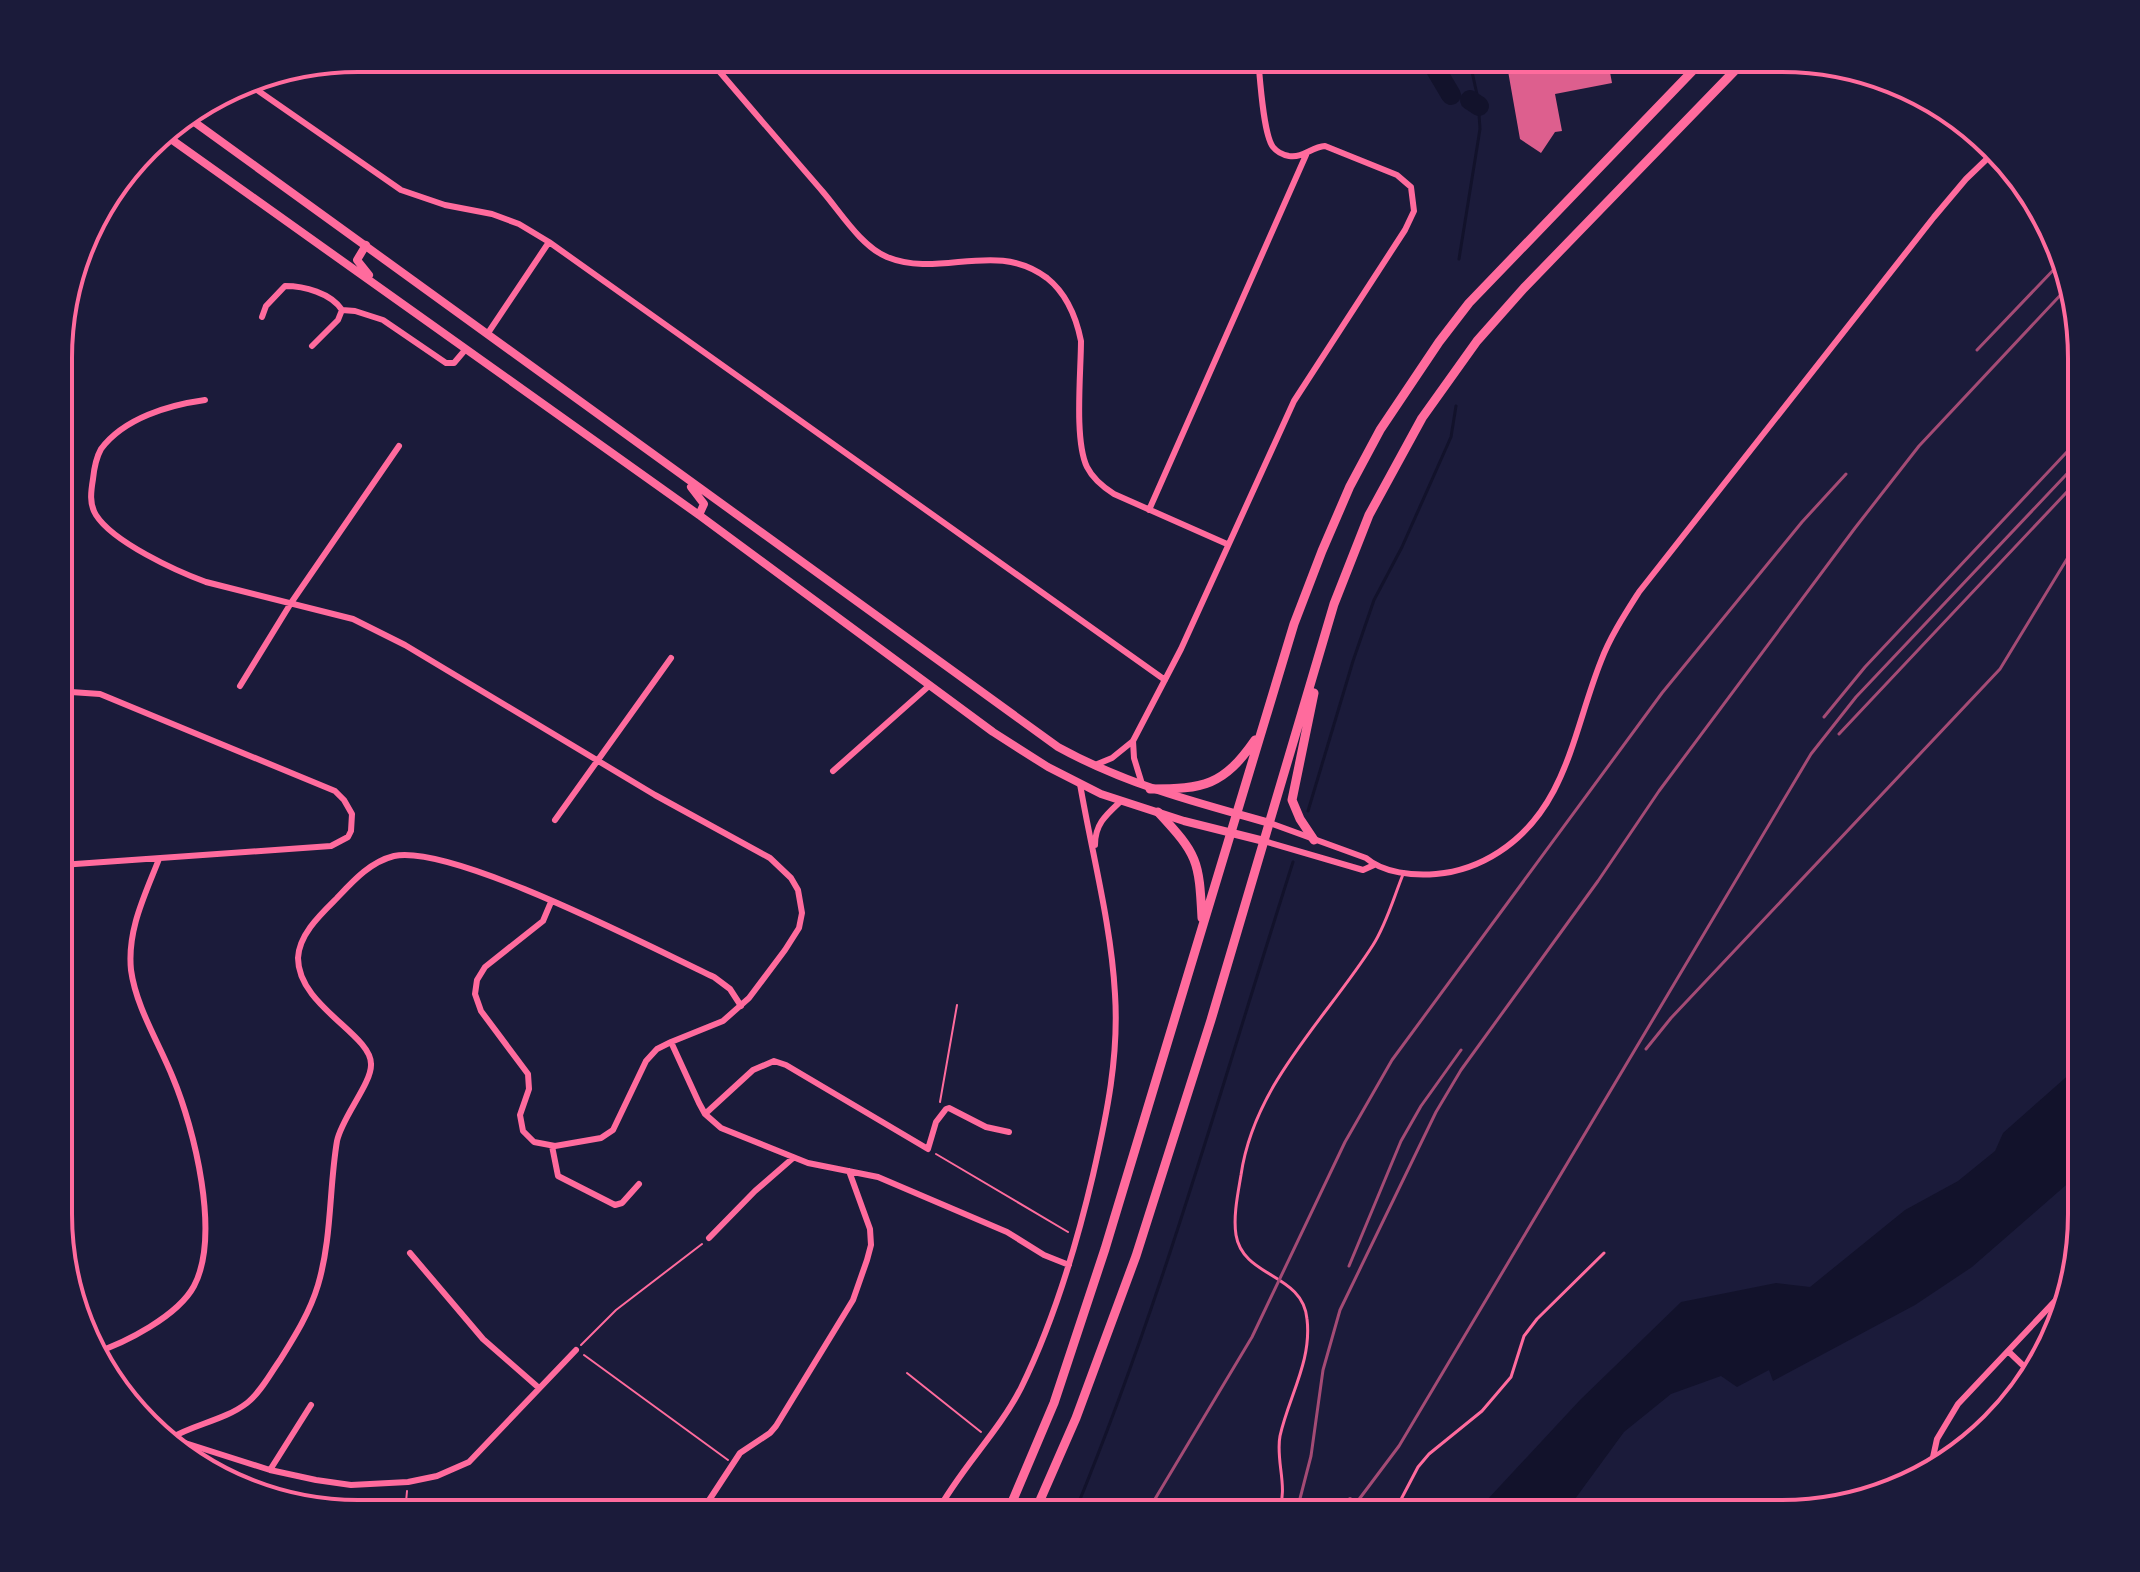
<svg xmlns="http://www.w3.org/2000/svg" width="2140" height="1572" viewBox="0 0 2140 1572" font-family="'Varela Round',sans-serif">
<rect width="100%" height="100%" fill="#1b1b3a"/>
<path fill="#12122b" d="M2081 1064V1172L1972 1267 1915 1305 1773 1381 1769 1370 1737 1387 1721 1376 1671 1394 1624 1432 1564 1514H1474L1580 1400 1681 1302 1776 1283 1810 1287 1905 1210 1958 1181 1995 1151 2003 1133Z"/>
<g fill="none" stroke-linecap="round" stroke-linejoin="round">
<path stroke="#12122b" stroke-width="3" d="M1459 259 1480 129 1478 99 1469 58
M1308 811 1353 661 1374 600 1402 547 1451 437 1456 406
M1074 1514C1162 1302 1223 1080 1293 862"/>
<path stroke="#12122b" stroke-width="20" d="M1429 58 1451 95
M1470 100 1479 106"/>
</g>
<path fill="#dd5f8e" d="M1523 58 1620 59 1621 65 1609 67 1612 83 1555 94 1562 131 1555 132 1541 153 1520 139 1508 71 1524 68Z"/>
<g fill="none" stroke-linecap="round" stroke-linejoin="round">
<path stroke="#ff6b9d" stroke-width="2" d="M940 1102 957 1005
M936 1154 1068 1232
M581 1345 616 1310 702 1244
M584 1355 728 1460
M907 1373 981 1432
M405 1513 407 1491"/>
<path stroke="#ff6b9d" stroke-width="3" d="M1282 1503 1313 1511 1350 1499 1385 1509 1397 1507 1418 1467 1429 1454 1482 1411 1511 1377 1524 1336 1537 1319 1604 1253
M1277 1514C1290 1489 1275 1462 1280 1436 1289 1396 1312 1361 1307 1319 1303 1273 1243 1278 1236 1235 1233 1216 1238 1193 1241 1175 1254 1084 1326 1019 1373 945 1387 923 1394 896 1404 872"/>
<path stroke="#ff6b9d" stroke-width="6" d="M708 58C746 103 785 148 823 192 841 213 861 246 887 257 941 279 995 239 1047 278 1067 294 1076 316 1081 341 1081 372 1074 440 1087 467 1093 479 1103 487 1114 494L1227 544
M244 81 401 190 445 205 492 214 519 224 549 242 1165 680
M342 310 355 311 383 320 446 363H454L465 350
M262 317 266 306 285 286C304 286 331 293 342 310L338 320 312 346
M488 333 549 242
M205 400C169 405 124 418 101 449 96 458 94 469 93 479 91 491 89 504 96 515 113 542 176 571 206 582L353 619 405 645 655 795 770 858 791 878 798 890 802 913 799 928 785 950 749 998 723 1021 671 1042 657 1049 646 1061 613 1130 601 1138 555 1146 534 1142 523 1131 520 1115 529 1089 528 1074 481 1011 475 994 477 980 485 967 543 921 551 902
M1149 510 1306 155
M240 686 291 603 399 446
M61 696 71 692 100 694 335 791 344 800 352 814 351 831 348 837 331 846 61 865
M1133 741 1134 758 1142 784
M1095 765 1112 758 1133 741 1181 649 1294 401 1405 230 1414 211 1411 187 1397 175 1325 146C1311 147 1304 158 1289 156 1283 155 1277 152 1273 147 1263 134 1260 77 1258 58
M833 771 930 685
M61 806 69 865
M555 820 671 658
M1270 823 1366 858C1383 873 1414 876 1436 874 1460 872 1479 865 1499 852 1567 808 1573 731 1601 661 1610 637 1625 614 1639 592L1934 217 1966 179 1992 154
M1264 841 1363 870 1374 865
M1095 845C1095 824 1106 815 1121 801
M671 1042 699 1103 705 1114 721 1128 808 1163 878 1177 1007 1232 1044 1255 1069 1265
M705 1114 753 1070 774 1061 786 1065 928 1149 936 1122 946 1109 949 1108 986 1127 1009 1132
M552 1146 558 1176 615 1205 622 1203 639 1184
M709 1238 755 1191 793 1158
M410 1253 483 1339 539 1388
M2008 1351 2032 1374
M94 1353C125 1343 178 1316 194 1286 221 1235 194 1128 173 1078 159 1043 136 1007 131 970 127 930 145 895 159 859
M160 1435 270 1470 316 1480 351 1485 408 1482 437 1476 469 1462 576 1350
M171 1438C195 1424 225 1420 247 1403 261 1392 270 1374 280 1360 295 1336 310 1312 318 1285 332 1238 329 1188 337 1141 342 1117 372 1083 371 1064 371 1034 298 1006 298 958 299 934 321 914 337 898 353 881 370 862 394 856 453 844 652 948 714 977L730 989 741 1006
M270 1470 311 1405
M1930 1471 1937 1439 1958 1404 2071 1284
M700 1514 740 1453 770 1433 776 1426 853 1300 867 1260 871 1245 870 1229 849 1171
M936 1514C960 1469 998 1433 1021 1388 1054 1321 1076 1247 1093 1175 1107 1114 1119 1056 1115 994 1111 923 1092 854 1080 784"/>
<path stroke="#ff6b9d" stroke-width="8" d="M186 116 1058 747C1125 784 1197 803 1270 823
M161 132 699 515 993 732 1048 767 1101 794 1184 821 1264 841
M366 245 357 260 369 275
M691 487 704 504 699 515"/>
<path stroke="#ff6b9d" stroke-width="9" d="M1314 693 1292 800 1300 819 1314 840
M1150 789C1204 789 1223 786 1255 740
M1158 812C1198 855 1199 860 1202 918
M1007 1514 1054 1403 1105 1249 1294 624 1322 551 1350 486 1380 430 1439 342 1469 303 1704 59
M1034 1514 1076 1418 1136 1256 1211 1020 1334 604 1369 515 1422 418 1477 341 1524 288 1746 59"/>
<path stroke="#a44b75" stroke-width="3" d="M1977 350 2061 262
M1824 717 1865 667 2081 437
M1839 734 2081 477
M1646 1049 1671 1018 2000 669 2081 536
M1349 1266 1401 1141 1421 1106 1461 1050
M1146 1514 1252 1337 1345 1142 1392 1060 1662 693 1802 522 1846 474
M1296 1514 1311 1456 1323 1370 1340 1310 1436 1112 1461 1070 1598 881 1659 791 1855 528 1919 446 2068 287
M1348 1514 1399 1446 1811 754 1856 697 2081 459"/>
</g>
<path d="M0 0H2140V1572H0ZM358 72H1782A286 286 0 0 1 2068 358V1214A286 286 0 0 1 1782 1500H358A286 286 0 0 1 72 1214V358A286 286 0 0 1 358 72Z" fill="#1b1b3a" fill-rule="evenodd"/>
<path fill="none" stroke="#ff6b9d" stroke-width="4" d="M358 72H1782A286 286 0 0 1 2068 358V1214A286 286 0 0 1 1782 1500H358A286 286 0 0 1 72 1214V358A286 286 0 0 1 358 72Z"/>
</svg>
